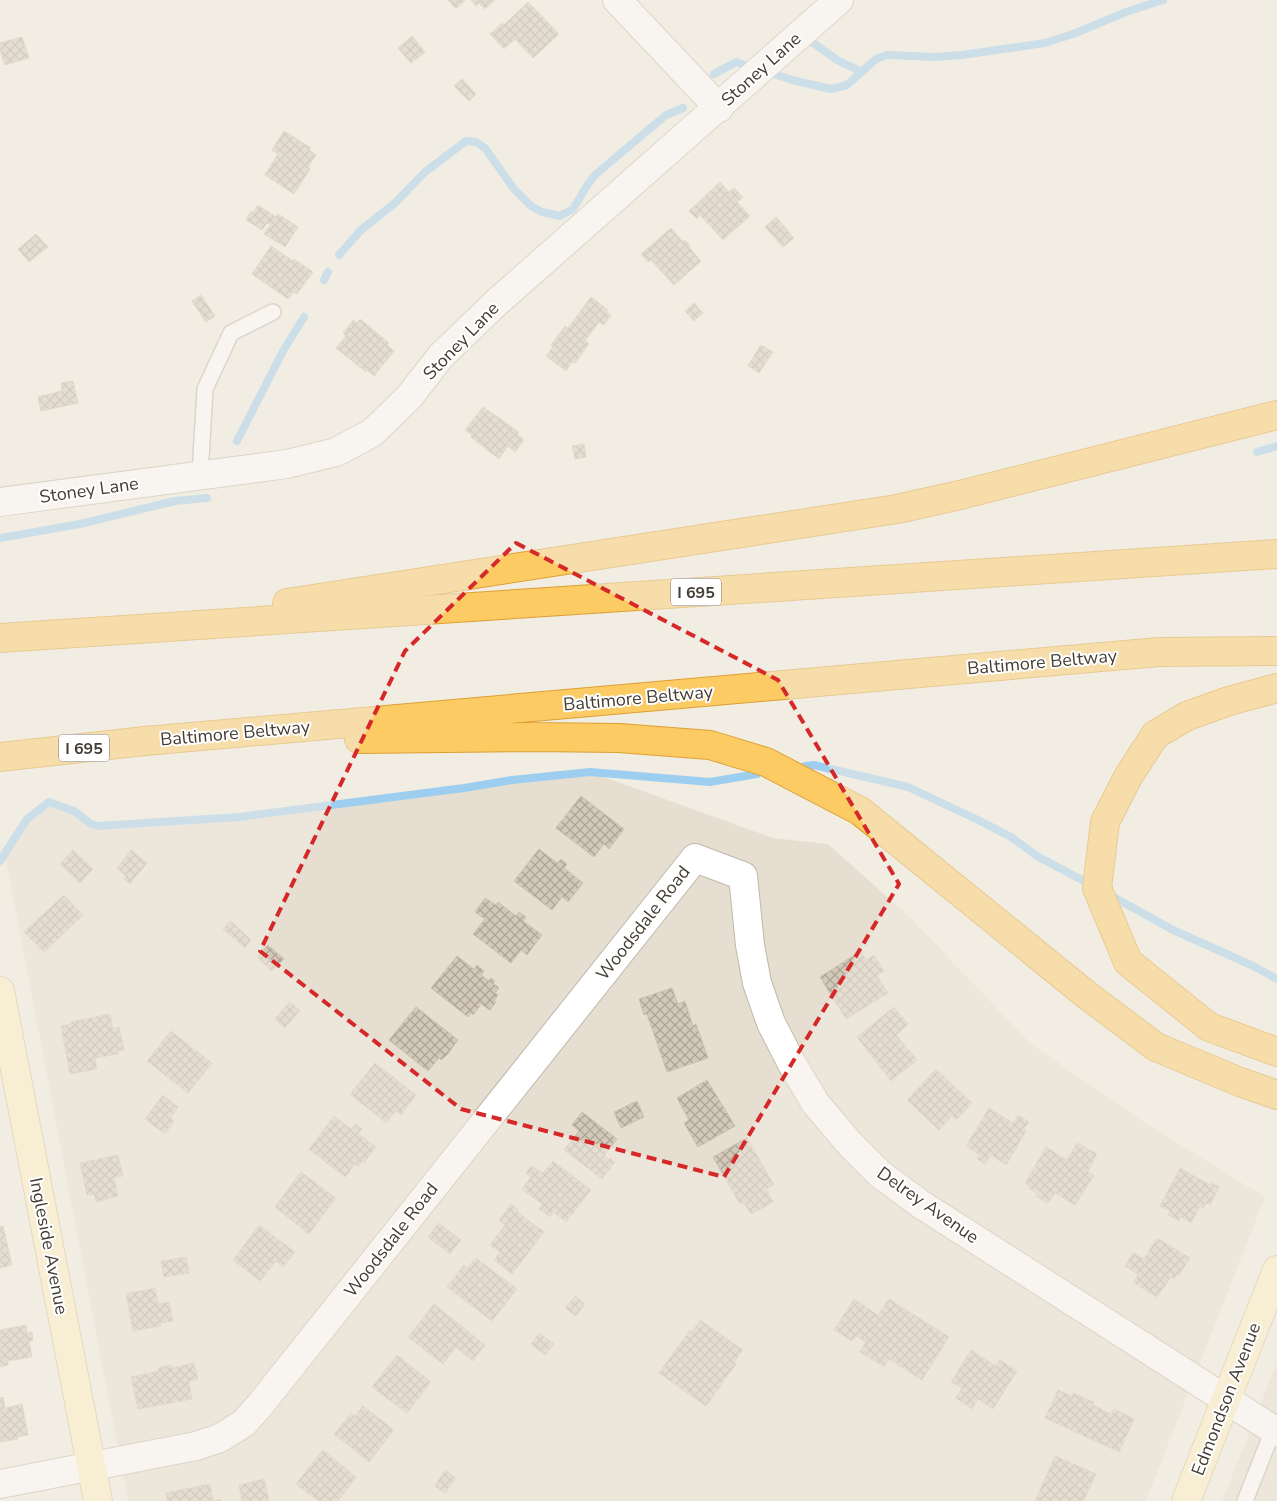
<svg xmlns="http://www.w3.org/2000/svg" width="1277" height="1501" viewBox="0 0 1277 1501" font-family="'Nunito Sans',sans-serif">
<defs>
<pattern id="building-cross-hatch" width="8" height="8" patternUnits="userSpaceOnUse" patternTransform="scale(1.25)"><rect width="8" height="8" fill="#d3c9b9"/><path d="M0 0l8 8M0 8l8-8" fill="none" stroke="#ada497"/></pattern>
</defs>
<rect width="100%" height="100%" fill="#f2ede3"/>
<path fill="#e6dfd1" d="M590 772 773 838 828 844 911 918 1031 1044 1150 1126 1265 1197 1146 1501H128L5 855 27 819 49 802 74 811 91 824 98 826 239 817 464 788 512 780Z
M1277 1362V1501H1222Z"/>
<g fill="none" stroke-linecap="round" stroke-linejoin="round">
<path stroke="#9eceef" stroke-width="8" d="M812 42 837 60 862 72
M767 72 796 81 831 89 847 85 876 59 887 55 935 57 962 55 1045 43 1073 34 1126 12 1163 0
M714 74 736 62 754 68
M339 255 361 230 395 203 425 172 466 141 476 142 485 148 514 189 531 206 542 212 560 216 573 209 588 184 595 175 666 115 683 108
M324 280 328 272
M237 441 283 351 304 317
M1257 452 1277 446
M0 538 80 524 175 501 207 498
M805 766 814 765 908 787 978 820 1011 837 1037 856 1093 886
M0 861 27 819 49 802 74 811 91 824 98 826 239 817 464 788 512 780 590 772 710 782 757 774
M1110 895 1173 930 1251 965 1277 979"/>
</g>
<path fill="url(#building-cross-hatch)" stroke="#cec1ac" d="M448 0H465L456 9Z
M471 0H495L485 9 479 3 476 6Z
M528 2 559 34 533 58 515 39 504 49 490 34 502 23 504 25Z
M412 36 425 52 411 63 398 48Z
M22 37 29 58 5 65 0 50V43Z
M462 79 476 94 469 101 454 86Z
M284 131 311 148 309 150 316 155 308 167 310 169 294 194 265 175 278 154 272 150Z
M720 182 729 192 734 188 743 197 737 202 750 216 723 240 700 215 697 219 689 211Z
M258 205 276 217 278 214 298 227 285 247 264 234 271 224 267 223 262 230 246 220 251 211 253 213Z
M776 217 794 238 783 247 765 227Z
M671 228 683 242 685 240 690 246 689 247 701 261 674 285 651 260 648 262 641 254Z
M36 234 48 247 29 262 18 249Z
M271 246 293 261 294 259 313 272 297 294 293 292 288 299 252 274Z
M201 295 215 316 206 322 192 301Z
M591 297 608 310 606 312 611 315 604 325 599 322 585 341 589 344 575 363 573 361 566 371 546 356 553 347 551 345 565 326 568 328Z
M694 303 703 313 694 321 685 311Z
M360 319 389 343 387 345 394 351 374 376 367 370 366 372 336 348 346 336 343 333 353 320 357 323Z
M761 345 773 352 759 373 748 366Z
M73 381 78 403 41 411 38 397 62 391 61 383Z
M483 407 519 432 517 434 524 440 515 452 508 446 499 459 471 437 472 435 465 430Z
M584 444 586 457 575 459 572 446Z
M581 796 624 829 609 849 604 844 594 857 556 828Z
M539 849 557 863 561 859 567 864 564 868 583 883 568 902 562 897 552 910 514 881Z
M73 850 93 869 80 883 60 864Z
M131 850 147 863 130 884 124 879 126 876 117 868Z
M64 895 83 915 44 952 24 932Z
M485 898 496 905 498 902 516 916 519 912 526 917 523 921 542 935 527 955 521 950 511 963 473 934 485 919 475 912Z
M231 921 251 940 245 948 223 929Z
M268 945 284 959 272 971 257 957Z
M861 951 866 960 874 955 884 971 877 976 888 993 846 1019 820 977Z
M457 956 474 969 477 965 484 971 481 975 489 981 491 978 495 981 493 983 499 988 495 993 498 995 494 1001 496 1002 490 1010 479 1003 478 1005 480 1006 473 1015 471 1013 468 1017 431 988Z
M672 988 678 1004 685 1001 693 1026 696 1024 708 1058 667 1072 647 1014 644 1015 639 999Z
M289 1002 300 1010 285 1028 275 1019Z
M416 1007 458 1040 447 1055 441 1060 439 1058 428 1071 389 1040Z
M894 1007 908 1024 896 1035 917 1060 891 1081 857 1037Z
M110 1014 113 1029 119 1027 124 1050 117 1051 118 1054 95 1058 97 1069 70 1074 61 1026 71 1024V1022Z
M171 1031 212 1063 188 1093 147 1061Z
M375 1063 416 1095 401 1115 396 1111 386 1123 350 1094Z
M936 1069 972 1103 956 1120 952 1116 939 1130 907 1100Z
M707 1080 735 1126 698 1147 684 1123 689 1120 677 1098Z
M163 1095 178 1107 170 1118 174 1121 165 1134 145 1119Z
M637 1101 644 1117 621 1128 614 1112Z
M989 1108 1013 1123 1018 1115 1029 1122 1024 1129 1026 1131 1006 1165 991 1155 985 1164 977 1159 980 1155 966 1146Z
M582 1112 617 1139 604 1156 609 1160 610 1158 615 1162 602 1179 564 1150 579 1131 572 1125Z
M334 1116 351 1129 356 1124 362 1129 358 1134 376 1147 364 1163 362 1161 358 1167 355 1164 345 1177 309 1149Z
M747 1138 774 1185 766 1189 773 1202 751 1214 743 1202 740 1204 713 1157Z
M1077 1143 1097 1154 1088 1171 1094 1175 1075 1205 1055 1193 1048 1203 1036 1196 1039 1191 1038 1190 1036 1193 1029 1188 1030 1186 1025 1183 1046 1147 1067 1160Z
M118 1155 123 1176 114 1177 118 1196 96 1202 94 1194 87 1195 80 1163Z
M553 1161 591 1190 566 1222 553 1212 550 1217 539 1209 542 1204 522 1189 531 1177 526 1173 531 1166 543 1173Z
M1180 1168 1210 1185 1211 1183 1219 1187 1210 1205 1206 1203 1203 1208 1200 1206 1191 1223 1181 1217 1179 1221 1168 1215 1170 1211 1160 1206Z
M301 1172 336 1198 309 1234 275 1207Z
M511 1204 519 1210 517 1212 544 1232 512 1274 494 1260 500 1252 490 1245 505 1225 499 1220Z
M438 1223 461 1240 450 1254 428 1237Z
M259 1225 295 1252 283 1267 276 1261 260 1281 233 1260Z
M3 1226 12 1265 0 1268V1227Z
M1157 1238 1190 1258 1179 1275 1177 1274 1174 1279 1171 1277 1157 1297 1134 1283 1138 1274 1125 1266 1133 1253 1144 1259Z
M186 1257 189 1273 164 1277 161 1261Z
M476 1258 517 1289 492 1321 447 1287 464 1265 467 1268Z
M155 1288 158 1304 169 1302 173 1321 160 1323 161 1326 133 1331 126 1294Z
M575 1296 585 1304 576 1316 565 1308Z
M854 1299 878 1315 889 1299 949 1337 922 1380 889 1359 884 1367 860 1352 866 1342 856 1336 852 1341 834 1330Z
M434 1304 485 1345 473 1361 456 1347 443 1364 408 1337Z
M700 1320 743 1350 734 1362 736 1364 706 1406 659 1373 690 1330 692 1332Z
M26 1325 27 1333 32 1332 33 1341H29L32 1357 8 1361V1365L0 1367V1330Z
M539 1333 554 1344 545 1355 531 1344Z
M971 1350 996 1366 1000 1360 1017 1371 993 1409 978 1399 972 1409 956 1398 962 1388 951 1382Z
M397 1355 431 1382 407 1413 372 1387Z
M194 1363 198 1379 189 1381 192 1399 138 1409 131 1377 159 1371 158 1368 171 1365 172 1368Z
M1058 1390 1072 1396 1073 1393 1094 1402 1093 1405 1109 1413H1112L1114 1409 1134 1419 1119 1452 1045 1418Z
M3 1397 5 1408 22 1404 28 1435 17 1437 18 1439 0 1442V1398Z
M363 1406 394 1430 369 1462 334 1434 351 1413 355 1416Z
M323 1450 356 1477 338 1501H318L296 1484Z
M1055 1456 1096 1474 1083 1501H1035Z
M445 1470 456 1478 445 1493 435 1486Z
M264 1479 269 1501H242L239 1485Z
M210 1484 213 1501 220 1499 221 1501H167L166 1493Z"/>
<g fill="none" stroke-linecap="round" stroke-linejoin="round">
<defs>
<path id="service" d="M200 475 205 389 231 333 273 312
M1245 1501 1273 1430"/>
<path id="minor" d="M617 0 719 108
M0 502 287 464 336 452 372 433 409 397 441 356 496 303 839 0
M0 1484 196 1446 220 1438 244 1423 260 1405 695 858 743 876 750 945 757 983 771 1023 792 1064 816 1104 850 1144 880 1174 922 1205 1277 1432"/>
<path id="secondary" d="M0 991 98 1501
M1186 1501 1277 1270"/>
<path id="motorway" d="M287 603 897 509 960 495 1277 415
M0 638 1277 554
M1277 688 1229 701 1187 716 1155 735 1128 777 1105 822 1097 888 1128 962 1209 1027 1277 1052
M359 739 532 737 619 738 710 745 766 762 860 811 1088 996 1156 1047 1240 1082 1277 1095
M0 757 145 741 1159 652 1277 651"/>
</defs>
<use href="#service" stroke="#c0b8a9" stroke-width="18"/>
<use href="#minor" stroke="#c0b8a9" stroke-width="30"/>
<use href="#secondary" stroke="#d2c193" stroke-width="30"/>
<use href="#motorway" stroke="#dc9f33" stroke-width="30"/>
<use href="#service" stroke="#fff" stroke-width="15"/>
<use href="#minor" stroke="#fff" stroke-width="28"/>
<use href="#secondary" stroke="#fef0c0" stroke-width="28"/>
<use href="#motorway" stroke="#fdcb63" stroke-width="28"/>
</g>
<path d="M0 0H1277V1501H0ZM516 543 778 680 899 884 724 1177 461 1109 260 951 405 651Z" fill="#f2ede3" fill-opacity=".55" fill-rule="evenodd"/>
<path fill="none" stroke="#d62828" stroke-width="4" stroke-dasharray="10 6" stroke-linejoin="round" d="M516 543 778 680 899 884 724 1177 461 1109 260 951 405 651Z"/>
<g text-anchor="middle" stroke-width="4" stroke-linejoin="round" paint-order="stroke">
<g fill="#fff" stroke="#7b7770" stroke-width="1">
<rect x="671" y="578.5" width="50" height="27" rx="4"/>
<rect x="59" y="734.5" width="50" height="27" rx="4"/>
</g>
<g font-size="16" font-weight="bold" fill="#433d33">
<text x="696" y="598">I 695</text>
<text x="84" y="754">I 695</text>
</g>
<g font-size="18" fill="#433d33" stroke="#fff">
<text transform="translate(761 69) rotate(-42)" y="6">Stoney Lane</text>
<text transform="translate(461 341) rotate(-46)" y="6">Stoney Lane</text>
<text transform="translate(89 490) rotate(-8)" y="6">Stoney Lane</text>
<text transform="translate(1042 662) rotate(-5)" y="6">Baltimore Beltway</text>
<text transform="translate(638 698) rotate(-5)" y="6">Baltimore Beltway</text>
<text transform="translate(235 733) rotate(-5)" y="6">Baltimore Beltway</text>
<text transform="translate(643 923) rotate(-52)" y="6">Woodsdale Road</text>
<text transform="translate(928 1205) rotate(35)" y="6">Delrey Avenue</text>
<text transform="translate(391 1240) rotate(-52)" y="6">Woodsdale Road</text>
<text transform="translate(49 1246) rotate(79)" y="6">Ingleside Avenue</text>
<text transform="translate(1226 1399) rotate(-69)" y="6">Edmondson Avenue</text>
</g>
</g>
</svg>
